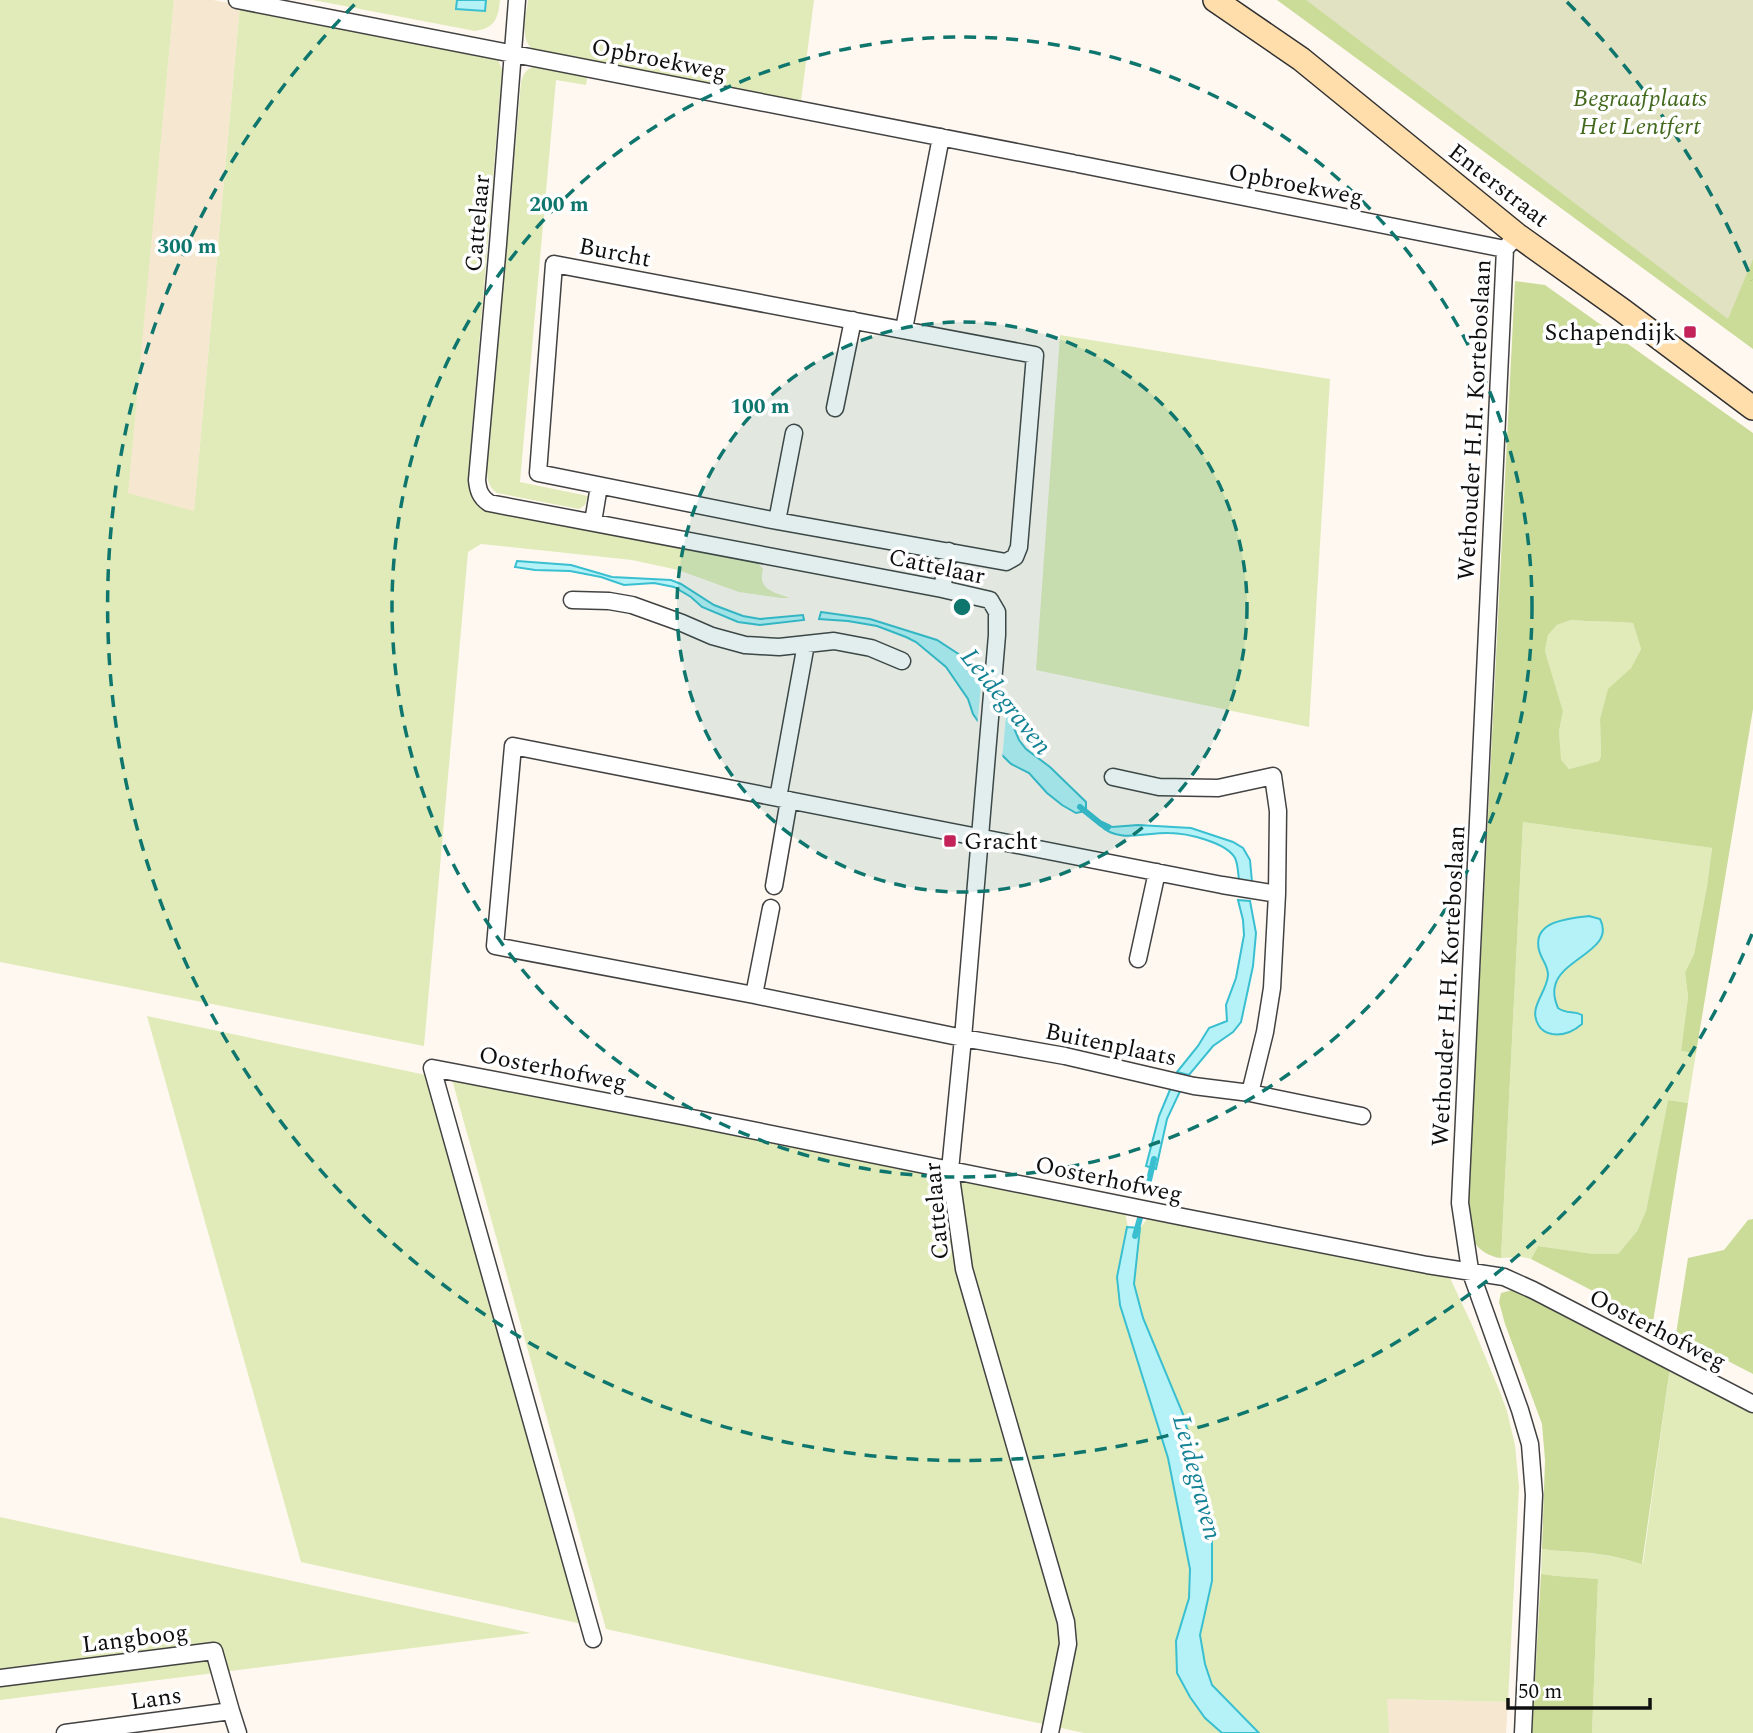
<svg xmlns="http://www.w3.org/2000/svg" width="1753" height="1733" viewBox="0 0 1753 1733" font-family="Spectral,serif">
<rect width="100%" height="100%" fill="#fff8f1"/>
<path fill="#f6e8d0" d="M174 0H213L240 5 194 512 127 493Z
M1386 1699 1508 1702 1506 1733H1389Z"/>
<path fill="#e1ebb9" fill-rule="evenodd" d="M0 0H174L128 493 194 511 240 5 489 54 498 59 502 70 471 443 469 485 479 507 488 510 758 563 763 569C757 590 774 592 790 598H781L739 592 678 570 632 560 481 544 468 552 424 1046 0 962Z
M313 0H457L456 9 484 11 486 0H500C498 19 495 28 475 31Z
M528 0H814L801 101 533 50C519 38 526 16 528 0Z
M537 66 588 73 586 85 556 80 520 482 588 496 585 505 579 509 497 493C487 486 487 477 487 466L521 82C524 72 527 68 537 66Z
M1060 335 1330 379 1309 727 1036 670Z
M1571 620C1592 622 1612 621 1633 623L1641 649 1631 668 1608 690 1600 719 1601 756 1599 761 1569 769 1560 760 1559 732 1563 711 1545 651 1548 635 1557 625Z
M1523 822 1712 848 1707 886 1694 954 1685 972 1688 997 1681 1051 1696 1053 1688 1103 1668 1100 1646 1211 1637 1231 1618 1254H1594L1538 1246 1531 1259 1522 1257 1501 1258ZM1589 916 1590 950C1567 966 1548 977 1558 1008L1566 1013H1578L1551 1034 1541 1030 1535 1020 1548 978 1547 967 1537 941C1548 918 1566 919 1589 916Z
M147 1016 426 1075 582 1624 301 1562Z
M451 1076 1125 1212 1128 1227H1127L1120 1305 1168 1458 1190 1569 1189 1598 1176 1641 1205 1718 1222 1733H1084L606 1629Z
M1150 1215 1450 1278 1473 1327 1500 1392 1507 1411 1515 1445 1519 1487 1508 1702 1387 1699 1389 1733H1259L1212 1685 1205 1664 1200 1635 1212 1581 1183 1414 1143 1318 1134 1284 1140 1228Z
M1670 1367 1753 1409V1733H1592L1598 1579C1579 1577 1560 1577 1541 1574L1542 1549C1561 1552 1579 1551 1598 1554 1613 1556 1628 1561 1643 1563Z
M0 1517 531 1633 0 1700Z"/>
<path fill="#cadc98" fill-rule="evenodd" d="M1277 0H1395L1753 248V349Z
M1515 281 1545 285 1753 433V709L1696 1053 1681 1051 1688 997 1685 972 1694 954 1707 886 1712 848 1523 822 1501 1258C1490 1257 1480 1251 1474 1242 1464 1226 1472 1137 1473 1114ZM1571 620C1592 622 1612 621 1633 623L1641 649 1631 668 1608 689 1600 719 1601 756 1599 761 1569 769 1561 760 1559 732 1563 711 1545 651 1548 635 1557 625Z
M1668 1100 1688 1103 1653 1322 1531 1259 1538 1246 1594 1254H1618L1637 1231 1646 1211Z
M1753 1219V1374L1676 1334 1688 1258 1724 1250 1748 1220Z
M1512 1290 1522 1291 1670 1367 1642 1564C1628 1560 1613 1556 1598 1554 1579 1551 1561 1552 1542 1549L1545 1460 1542 1424 1505 1324 1499 1302 1501 1293Z
M1541 1574C1560 1577 1579 1577 1598 1579L1592 1733H1532Z"/>
<path fill="#e1e2c1" d="M1306 0H1753V259L1728 319Z"/>
<path fill="#b4f2f8" stroke="#39bfd0" stroke-width="2" d="M457 0H486L485 11 456 9Z
M517 561 571 565 612 577 671 580 681 584 714 605 743 616 760 619 803 615 804 620 760 625 738 622 702 607 691 597 674 587 654 583 624 585 601 577 570 571 535 570 515 567Z
M821 612 870 619 937 640 960 655 1007 711 1019 740 1026 749 1050 767 1086 802V811L1076 813 1062 805 1047 793 1029 773 1011 764 1001 754 973 714 968 699 946 667 916 642 906 637 877 626 848 621 819 619Z
M1102 822 1112 827 1138 825 1191 828 1233 842 1243 848 1250 860 1252 882 1239 880C1238 873 1238 864 1235 858 1226 842 1186 833 1169 833 1147 832 1118 844 1100 825Z
M1238 900 1250 901 1256 933 1253 966 1241 1022 1233 1032 1213 1046 1189 1075 1177 1072 1198 1046 1209 1028 1227 1021 1226 1005 1236 978 1244 935 1243 920Z
M1589 916 1600 919C1616 950 1561 958 1555 986 1553 994 1555 1001 1558 1008 1568 1015 1573 1010 1582 1015V1024C1574 1031 1564 1036 1552 1034 1547 1033 1542 1031 1539 1026 1527 1008 1547 993 1548 975 1548 965 1541 959 1539 950 1532 921 1569 918 1589 916Z
M1172 1085 1182 1087 1167 1119 1156 1169 1146 1166 1159 1116Z
M1127 1227 1140 1228 1134 1284 1143 1318 1183 1414 1196 1461 1212 1534V1581L1200 1635 1205 1664 1212 1685 1259 1733H1222L1205 1718 1190 1697 1177 1673 1176 1641 1189 1598 1190 1569 1168 1458 1120 1305 1117 1277Z"/>
<path fill="#fff8f1" d="M982 676 1007 705 1002 760 977 727Z"/>
<g fill="none" stroke-linecap="round" stroke-linejoin="round">
<path stroke="#39bfd0" stroke-width="6" d="M1080 807 1101 824 1108 827
M1146 1193 1154 1159
M1135 1236 1140 1218"/>
<defs>
<path id="minor" d="M237 0 1073 163
M517 0 498 244 477 480C478 490 480 497 489 503L942 589 990 600 997 612V635L963 1038 950 1170 964 1269 1066 1622 1068 1644 1050 1733
M1078 164 1505 249
M1517 235 1505 249 1460 1203 1470 1270 1520 1410 1530 1444 1534 1495 1523 1733
M554 264 1035 355 1019 547 1015 557 1006 562 777 521 538 473Z
M904 329 941 137
M835 408 853 320
M777 521 794 433
M593 522 599 486
M942 589 949 551
M572 600 609 601 632 605 682 623 712 636 745 645 779 647 834 641 871 648 902 661
M1113 777 1159 787 1218 788 1273 776 1278 811 1277 894 1272 988 1265 1032 1250 1093
M778 798 806 644
M774 886 789 800
M1277 894 1222 885 513 746 495 946 754 995 963 1038 1065 1056 1194 1086 1250 1093 1362 1116
M1138 959 1157 872
M754 995 771 908
M593 1639 432 1068 687 1117 1178 1216 1427 1265 1504 1277 1533 1290 1753 1404
M0 1678 214 1651 231 1711
M65 1733 231 1711 238 1733"/>
<path id="secondary" d="M1215 0 1301 59 1517 235 1622 310 1753 408"/>
</defs>
<use href="#minor" stroke="#424242" stroke-width="19"/>
<use href="#secondary" stroke="#313131" stroke-width="26"/>
<use href="#minor" stroke="#fff" stroke-width="16"/>
<use href="#secondary" stroke="#ffdeac" stroke-width="23"/>
</g>
<circle cx="962" cy="607" r="285" fill="#0f766e" fill-opacity=".12"/>
<g fill="none" stroke="#0f766e" stroke-width="3.5" stroke-dasharray="12 9">
<circle cx="962" cy="607" r="285"/>
<circle cx="962" cy="607" r="570"/>
<path d="M1752 934A855 855 0 1 1 357 2M1567 2A855 855 0 0 1 1752 280"/>
</g>
<g fill="#c32358" stroke="#fff" stroke-width="2.5">
<rect x="1683" y="325" width="14" height="14" rx="3.5"/>
<rect x="943" y="834" width="14" height="14" rx="3.5"/>
</g>
<g text-anchor="middle" stroke-width="7" stroke-linejoin="round" paint-order="stroke">
<g font-size="24" fill="#0f0f0f" stroke="#fff">
<text transform="translate(659 59) rotate(11)" y="8">Opbroekweg</text>
<text transform="translate(1296 184) rotate(11)" y="8">Opbroekweg</text>
<text transform="translate(1499 185) rotate(38)" y="8">Enterstraat</text>
<text transform="translate(477 223) rotate(-85)" y="8">Cattelaar</text>
<text transform="translate(615 252) rotate(11)" y="8">Burcht</text>
<text transform="translate(1474 420) rotate(-87)" y="8">Wethouder H.H. Korteboslaan</text>
<text transform="translate(937 566) rotate(12)" y="8">Cattelaar</text>
<text transform="translate(1448 986) rotate(-87)" y="8">Wethouder H.H. Korteboslaan</text>
<text transform="translate(1111 1044) rotate(12)" y="8">Buitenplaats</text>
<text transform="translate(553 1068) rotate(11)" y="8">Oosterhofweg</text>
<text transform="translate(1109 1179) rotate(12)" y="8">Oosterhofweg</text>
<text transform="translate(936 1211) rotate(-95)" y="8">Cattelaar</text>
<text transform="translate(1658 1329) rotate(27)" y="8">Oosterhofweg</text>
<text transform="translate(135 1638) rotate(-7)" y="8">Langboog</text>
<text transform="translate(156 1698) rotate(-8)" y="8">Lans</text>
</g>
<g font-size="24" font-style="italic" fill="#42691d" stroke="#fff">
<text x="1640" y="106">Begraafplaats<tspan x="1640" dy="28">Het Lentfert</tspan></text>
</g>
<g font-size="24" fill="#0f0f0f" stroke="#fff" text-anchor="end">
<text x="1676" y="340">Schapendijk</text>
<text x="964" y="849" text-anchor="start">Gracht</text>
</g>
<g font-size="26" font-style="italic" fill="#148295" stroke="#fff">
<text transform="translate(1007 701) rotate(51)" y="9">Leidegraven</text>
<text transform="translate(1198 1477) rotate(75)" y="9">Leidegraven</text>
</g>
</g>
<circle cx="962" cy="607" r="10" fill="#0f766e" stroke="#fff" stroke-width="3.5"/>
<g font-size="21" text-anchor="middle" font-weight="bold" fill="#0f766e" stroke="#fff" stroke-width="7" stroke-linejoin="round" paint-order="stroke">
<text x="559" y="211">200 m</text>
<text x="187" y="253">300 m</text>
<text x="760" y="413">100 m</text>
</g>
<path d="M1508 1698v10h142v-10" fill="none" stroke="#0f0f0f" stroke-width="3.5"/>
<text x="1518" y="1698" font-size="21" fill="#0f0f0f" stroke="#ffffff" stroke-width="5" paint-order="stroke">50 m</text>
</svg>
